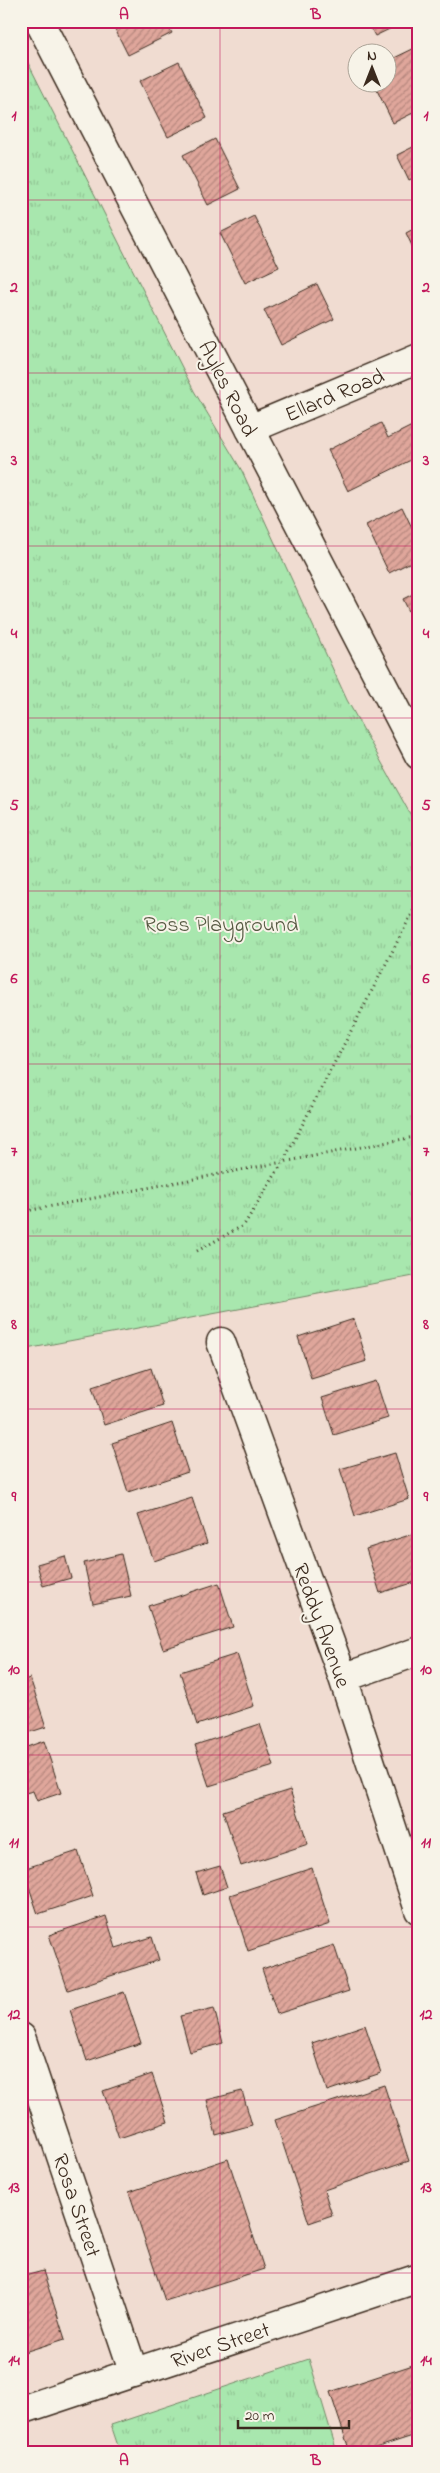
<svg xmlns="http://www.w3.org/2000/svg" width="440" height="2473" viewBox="0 0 440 2473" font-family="'Indie Flower',sans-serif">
<defs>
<pattern id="park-tufts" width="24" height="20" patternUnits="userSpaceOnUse" patternTransform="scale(1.25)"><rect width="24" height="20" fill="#a8e7ae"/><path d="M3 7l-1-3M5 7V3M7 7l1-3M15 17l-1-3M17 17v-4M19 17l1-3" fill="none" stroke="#92c695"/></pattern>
<pattern id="building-hatch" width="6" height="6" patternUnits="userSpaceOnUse" patternTransform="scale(1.25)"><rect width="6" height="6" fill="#dfa69b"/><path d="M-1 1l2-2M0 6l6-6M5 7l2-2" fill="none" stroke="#b6877e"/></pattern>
</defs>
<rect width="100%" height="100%" fill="#f0dcd1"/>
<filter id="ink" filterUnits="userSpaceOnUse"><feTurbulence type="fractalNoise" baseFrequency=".02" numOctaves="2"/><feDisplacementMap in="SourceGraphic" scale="10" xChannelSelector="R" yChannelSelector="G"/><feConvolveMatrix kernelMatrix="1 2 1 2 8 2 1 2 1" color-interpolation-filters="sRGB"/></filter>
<g filter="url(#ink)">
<path fill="url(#park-tufts)" stroke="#728866" d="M21 49 194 391 242 471 347 700 419 830V1275L21 1350Z
M309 2359 337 2452H120L111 2425Z"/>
<path fill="url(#building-hatch)" stroke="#3b2a1e" d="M111 21H177L168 26 172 33 128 55Z
M367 21H406L375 36Z
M419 46V110L393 123 373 82H388V61Z
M179 62 207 118 168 137 140 81Z
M215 139 240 189 208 205 183 155Z
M419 144V175L409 180 397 155Z
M254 216 279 267 245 283 220 233Z
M419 226V248L414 250 406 233Z
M317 284 334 319 281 345 264 310Z
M381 423 388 438 414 425 419 436V456L348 491 328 450Z
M402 507 419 542V558L389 573 366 525Z
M419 591V632L403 599Z
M354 1319 367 1361 311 1378 298 1337Z
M151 1368 163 1406 104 1425 92 1387Z
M376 1381 388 1418 334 1435 322 1398Z
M172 1423 188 1472 128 1492 112 1443Z
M395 1453 409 1499 355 1516 340 1469Z
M192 1498 207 1543 154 1561 138 1515Z
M419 1532V1581L380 1593 366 1549Z
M121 1554 131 1596 93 1604 84 1563Z
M65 1556 71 1578 43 1586 37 1564Z
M219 1583 233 1627 163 1649 148 1606Z
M237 1654 254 1706 197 1725 180 1672Z
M30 1678 46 1727 21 1735V1681Z
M260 1724 274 1766 209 1786 195 1745Z
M44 1741 61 1793 37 1801 33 1791 21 1794V1749Z
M290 1790 308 1844 241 1866 223 1811Z
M78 1851 93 1896 38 1914 23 1869Z
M220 1866 227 1887 203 1895 196 1873Z
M312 1868 330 1924 248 1951 230 1895Z
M106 1916 116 1948 152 1937 159 1960 68 1990 49 1935Z
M334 1945 349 1991 277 2014 262 1969Z
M124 1992 141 2043 87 2061 70 2010Z
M214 2008 223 2043 190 2052 180 2016Z
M365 2025 381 2073 327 2091 312 2043Z
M152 2074 168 2122 119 2138 103 2091Z
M384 2085 409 2161 324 2190 332 2215 309 2223 275 2120Z
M242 2091 252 2125 216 2135 207 2100Z
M228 2159 264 2269 165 2301 129 2192Z
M43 2271 65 2339 21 2353V2277Z
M419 2363V2434L363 2452H350L330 2392Z"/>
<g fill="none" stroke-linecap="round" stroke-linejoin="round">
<defs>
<path id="street" d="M39 21 419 755
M250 429 419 358
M221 1342 343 1678 419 1910
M343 1678 419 1651
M21 2037 134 2373"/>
<path id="secondary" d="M21 2410 419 2278"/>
</defs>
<use href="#street" stroke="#3b2a1e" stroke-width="31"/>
<use href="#secondary" stroke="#3b2a1e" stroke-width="31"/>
<path stroke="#3b2a1e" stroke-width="3" stroke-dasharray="1 4" stroke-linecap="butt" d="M21 1212 419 1136
M197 1251 244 1225 283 1162 419 900"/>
<use href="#street" stroke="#f7f3e8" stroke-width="28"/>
<use href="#secondary" stroke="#f7f3e8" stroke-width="28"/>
</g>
</g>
<path fill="none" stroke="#c2185b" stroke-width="1" stroke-opacity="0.55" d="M220 21V2452M21 200H419M21 373H419M21 546H419M21 718H419M21 891H419M21 1064H419M21 1236H419M21 1409H419M21 1582H419M21 1755H419M21 1927H419M21 2100H419M21 2273H419"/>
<g text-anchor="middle" stroke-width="4" stroke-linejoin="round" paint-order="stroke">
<g font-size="22" fill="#3b2a1e" stroke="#f7f3e8">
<text transform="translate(229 388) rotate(63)" y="8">Ayles Road</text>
<text transform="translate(334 394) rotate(-23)" y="8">Ellard Road</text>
<text transform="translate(323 1625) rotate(70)" y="8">Reddy Avenue</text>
<text transform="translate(78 2205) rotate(71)" y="8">Rosa Street</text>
<text transform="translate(220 2344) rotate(-19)" y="8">River Street</text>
</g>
<g font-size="22" fill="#565942" stroke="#f7f3e8">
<text x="221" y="931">Ross Playground</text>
</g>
</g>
<rect width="440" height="2473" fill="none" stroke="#f7f3e8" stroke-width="55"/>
<g transform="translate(372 68)"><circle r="24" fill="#f7f3e8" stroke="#aca397"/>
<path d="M0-4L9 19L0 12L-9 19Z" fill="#3b2a1e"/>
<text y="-8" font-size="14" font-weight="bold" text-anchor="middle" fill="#3b2a1e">N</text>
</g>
<path d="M238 2420v8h111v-8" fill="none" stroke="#3b2a1e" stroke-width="2.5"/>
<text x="245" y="2420" font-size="15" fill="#3b2a1e" stroke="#f7f3e8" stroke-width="4" paint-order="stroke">20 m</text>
<rect x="28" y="28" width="384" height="2418" fill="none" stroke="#c2185b" stroke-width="2"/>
<g font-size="16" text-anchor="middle" font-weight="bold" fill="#c2185b">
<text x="124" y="19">A</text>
<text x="316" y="19">B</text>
<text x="14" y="120">1</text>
<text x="426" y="120">1</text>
<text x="14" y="292">2</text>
<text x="426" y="292">2</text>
<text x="14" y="465">3</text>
<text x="426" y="465">3</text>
<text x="14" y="638">4</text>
<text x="426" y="638">4</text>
<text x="14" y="810">5</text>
<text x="426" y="810">5</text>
<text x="14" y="983">6</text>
<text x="426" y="983">6</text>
<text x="14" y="1156">7</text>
<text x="426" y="1156">7</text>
<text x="14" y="1329">8</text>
<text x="426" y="1329">8</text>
<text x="14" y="1501">9</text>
<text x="426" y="1501">9</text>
<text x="14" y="1674">10</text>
<text x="426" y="1674">10</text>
<text x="14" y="1847">11</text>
<text x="426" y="1847">11</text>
<text x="14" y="2019">12</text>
<text x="426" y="2019">12</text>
<text x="14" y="2192">13</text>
<text x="426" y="2192">13</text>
<text x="14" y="2365">14</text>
<text x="426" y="2365">14</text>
<text x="124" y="2465">A</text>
<text x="316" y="2465">B</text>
</g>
</svg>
